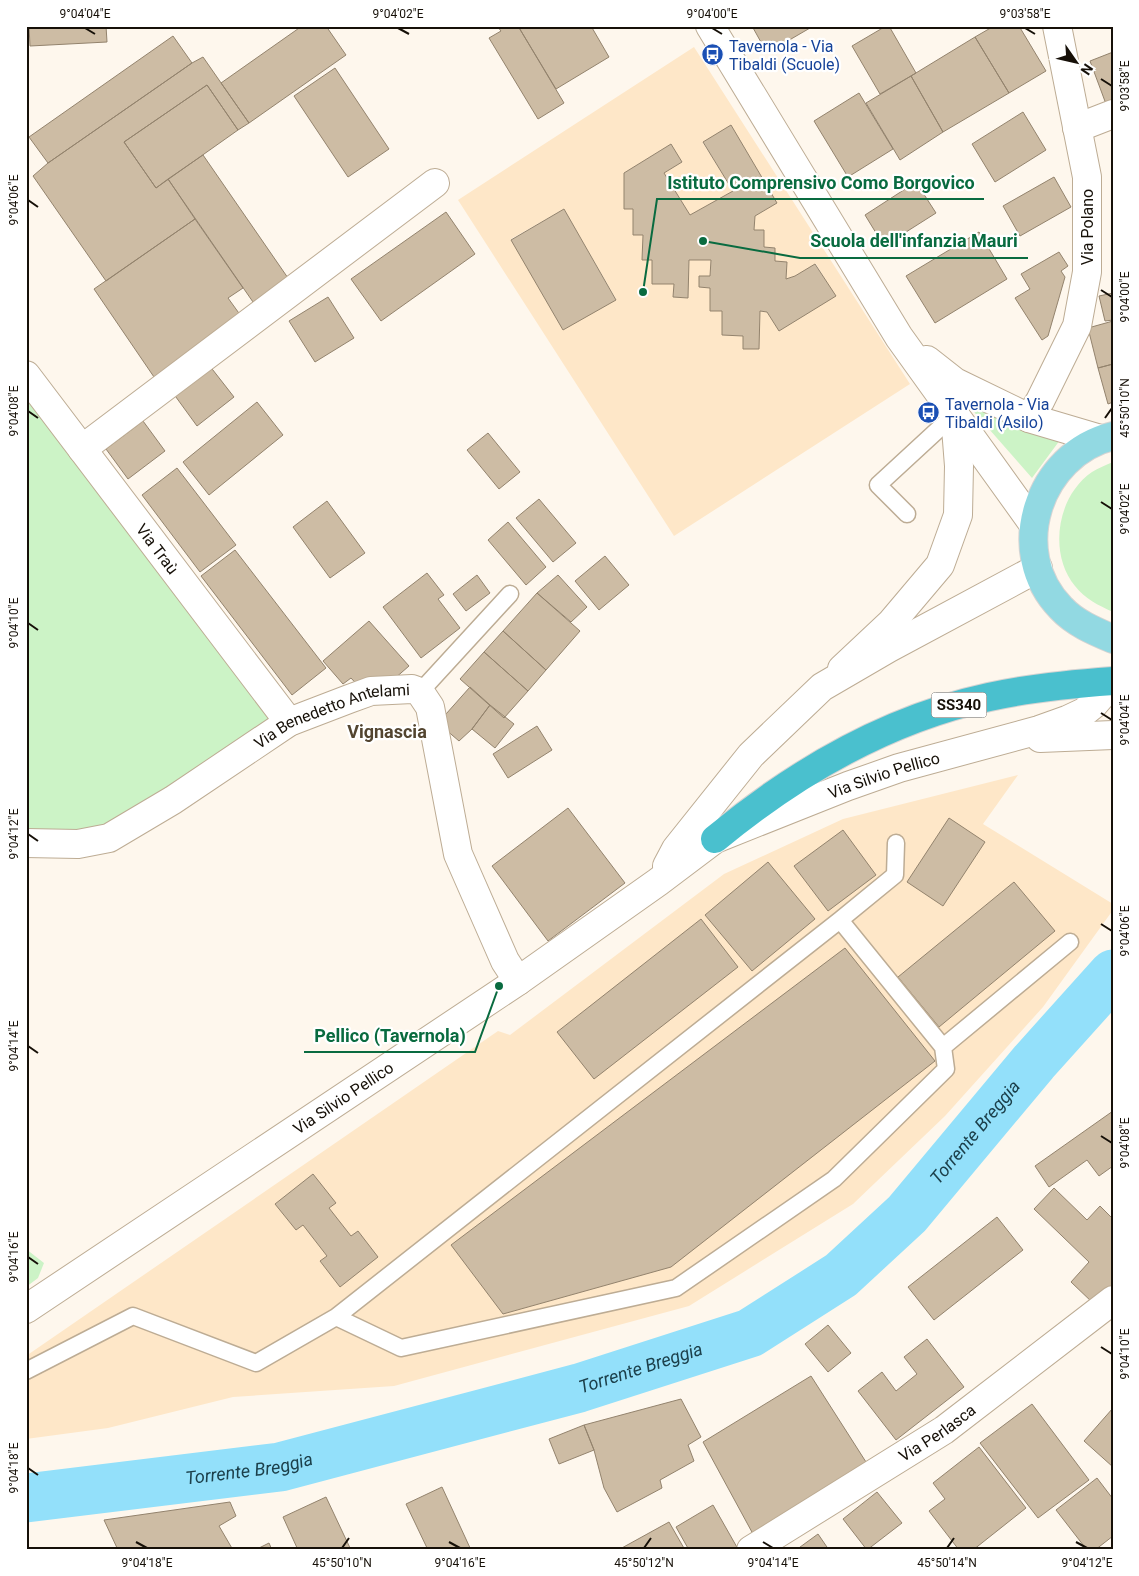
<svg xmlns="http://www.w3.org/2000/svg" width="1139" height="1576" viewBox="0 0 1139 1576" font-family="Roboto,sans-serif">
<rect width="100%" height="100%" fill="#fef7ed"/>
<path fill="#fee7c8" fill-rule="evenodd" d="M694 47 910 384 674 536 458 200ZM731 126 777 203 755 216 754 230H764V247L775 248V261L787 262 786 279 795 276 816 264 835 296 779 331 767 312 760 311 759 349H743V336L722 335V311H711L710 288 699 287V276H710L711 260H689L688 298 673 297 674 284H652V260H642L643 235H633V209H624V173L671 144 682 162 664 173 690 215 733 191 703 143ZM564 209 616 299 563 330 511 239Z
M1018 775 983 824 1113 904V910L1043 1007 945 1116 853 1204 689 1306 394 1386 233 1397 108 1428 26 1439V1356L498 1031 510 1035 724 874 843 819Z"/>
<path fill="#ccf3c6" d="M26 375 289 722 109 838 26 843Z
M967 404 1060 440 1032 478Z
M1113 462V612C1098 605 1085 599 1075 586 1048 553 1057 496 1092 472 1098 468 1106 465 1113 462Z
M26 1249 44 1263 38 1278 26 1287Z"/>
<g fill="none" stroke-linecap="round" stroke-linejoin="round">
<path stroke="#93e0fa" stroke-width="49" id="s1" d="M26 1498 280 1467 579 1388 750 1333 841 1275 907 1214 1034 1062 1113 974"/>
</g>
<path fill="#cdbca4" stroke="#93836d" d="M29 26H106L107 42 30 46Z
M302 26H326L346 55 249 123 221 83Z
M497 26H518L564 103 538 119 489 38 501 31Z
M518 26H591L609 57 556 89Z
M752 26H808L810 28 767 53Z
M886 26H889L916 73 880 94 852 46Z
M994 26H1019L1046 71 1009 93 975 37Z
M173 36 192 63 48 163 29 137Z
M975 37 1009 93 943 132 911 76Z
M1113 52V102L1106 104 1090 61Z
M203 57 249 123 238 130 207 85 124 142 156 188 168 179 195 219 106 281 33 176 48 163 192 63Z
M335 68 389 149 348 177 294 96Z
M911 76 943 132 900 160 866 103Z
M207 85 238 130 156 188 124 142Z
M859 93 893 149 848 177 814 121Z
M1023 112 1046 150 995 182 972 144Z
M731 125 777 203 755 216 754 230H764V247L775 248V261L787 262 786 279 795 276 815 264 836 296 779 331 767 312 760 311 759 349H743V336L722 335V311H710V288L699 287V276H710L711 260H689L688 298 673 297 674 284H652V260H642L643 235H633V209H624V173L671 144 682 162 664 173 690 215 733 191 703 142Z
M203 155 288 278 253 302 168 179Z
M1054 177 1071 207 1020 236 1003 206Z
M916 182 936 213 884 246 865 215Z
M564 209 616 300 563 330 511 240Z
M446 212 475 254 381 321 351 279Z
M195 219 243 288 228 298 241 316 154 377 94 289Z
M979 232 1007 279 935 323 906 276Z
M1059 252 1068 266 1061 271 1065 277 1048 336 1042 340 1015 298 1030 289 1021 274Z
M1113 293V320L1105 321 1099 296Z
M328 297 354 338 315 362 289 321Z
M1113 321V364L1098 368 1088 328Z
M1113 364V402L1108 404 1098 368Z
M209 365 234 397 197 426 173 393Z
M257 402 283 435 209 495 183 462Z
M143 421 165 451 128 479 106 449Z
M488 433 520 472 499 489 467 450Z
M177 468 236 545 200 572 142 495Z
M539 499 576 543 553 562 516 518Z
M327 501 365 553 330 578 293 527Z
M508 522 546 567 526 585 488 540Z
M235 550 326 668 292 695 201 576Z
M605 556 629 585 599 610 575 581Z
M427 573 444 595 438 599 460 628 421 658 383 607Z
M477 575 490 593 466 611 453 594Z
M558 575 587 607 571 622 537 593Z
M537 593 580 631 546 670 503 631Z
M369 621 409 666 386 686 377 676 362 690 351 678 343 684 323 661Z
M503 631 546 670 528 691 484 652Z
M484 652 528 691 504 718 460 679Z
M470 687 490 705 472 729 459 741 438 723Z
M490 705 514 724 495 748 472 729Z
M537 726 552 750 508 778 493 754Z
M568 808 625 883 548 941 492 866Z
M949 818 985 842 943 906 907 882Z
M843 830 876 875 828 911 794 866Z
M768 862 815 919 752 971 705 915Z
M1014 882 1055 931 939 1027 898 977Z
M701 919 738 967 594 1079 557 1032Z
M845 948 935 1061 671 1267 503 1314 451 1245Z
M1113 1111V1166L1099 1176 1087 1160 1049 1187 1035 1166Z
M313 1174 336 1203 329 1208 351 1236 358 1231 378 1257 340 1287 320 1261 327 1256 303 1225 296 1230 275 1204Z
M1054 1188 1087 1220 1100 1206 1113 1219V1284L1094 1304 1071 1282 1089 1262 1034 1209Z
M997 1217 1023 1250 934 1320 908 1287Z
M828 1325 851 1353 828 1372 805 1344Z
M927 1339 964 1387 896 1440 858 1391 882 1372 896 1391 917 1374 904 1357Z
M811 1376 866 1462 808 1502 753 1534 703 1442Z
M681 1399 701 1437 688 1445 694 1461 660 1480 662 1488 617 1512 604 1488 594 1450 584 1425Z
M1032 1404 1089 1480 1038 1518 980 1443Z
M1113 1408V1467L1084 1441Z
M584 1425 594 1450 559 1464 549 1439Z
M979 1447 1026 1508 973 1550H959L929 1511 945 1499 933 1483Z
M1097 1478 1113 1499V1536L1095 1550H1087L1056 1510Z
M442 1487 471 1550H428L406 1504Z
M877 1492 902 1523 867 1550 843 1519Z
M326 1497 351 1550H298L283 1517Z
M230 1502 236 1516 219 1526 233 1550H118L104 1520Z
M713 1505 738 1549 689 1550 676 1527Z
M669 1522 685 1550H620V1549Z
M818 1534 829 1550H796Z
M269 1543 272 1550H255Z"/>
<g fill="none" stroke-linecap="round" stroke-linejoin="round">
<defs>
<path id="lane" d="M907 514 878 485 955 414
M420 692 510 594
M840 920 943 1047
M336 1317 840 920 895 875 896 843
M26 1371 133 1316 256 1363 336 1317 401 1348 676 1288 834 1179 946 1069 943 1047 1070 942"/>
<g id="street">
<path d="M710 26 899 337 1034 525"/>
<path d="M1077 128 1113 114"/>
<path d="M927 360 955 382 1029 418 1100 439"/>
<path id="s2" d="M26 375 289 722"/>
<path d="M1029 418 1040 401 1077 326 1087 272V177L1057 26"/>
<path d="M82 449 435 183"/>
<path d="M842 669 891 623 940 565 958 515 959 466 955 415"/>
<path id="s3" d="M26 843 78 844 109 838 173 800 289 722 349 699 371 691 412 689 420 692 430 707 458 854 505 961 518 981"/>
<path id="s4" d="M751 1550 944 1430 1113 1300"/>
</g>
<g id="secondary">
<path d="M1040 738 1113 735"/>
<path d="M667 866 676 849 751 755 822 687 889 648 1038 568"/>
<path id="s5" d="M26 1309 518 981 658 882 715 839 848 786 899 768 1039 730 1067 720 1084 712 1094 704 1113 682"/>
</g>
<path id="primary" d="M1113 436C1038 454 1006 552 1061 608 1075 623 1094 631 1113 639"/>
<path id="highway" d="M715 839C795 773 887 719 989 697 1029 688 1071 684 1113 681"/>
</defs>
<use href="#lane" stroke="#bdac94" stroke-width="19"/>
<use href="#street" stroke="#bdac94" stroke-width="30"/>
<use href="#secondary" stroke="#bdac94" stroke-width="30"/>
<use href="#primary" stroke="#d5d4d3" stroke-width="30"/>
<use href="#highway" stroke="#d5d4d3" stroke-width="30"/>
<use href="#lane" stroke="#fff" stroke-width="16"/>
<use href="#street" stroke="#fff" stroke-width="28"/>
<use href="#secondary" stroke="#fff" stroke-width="28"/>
<use href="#primary" stroke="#92d9e2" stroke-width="28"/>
<use href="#highway" stroke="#4ac0ce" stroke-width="28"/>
</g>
<path fill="none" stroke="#161008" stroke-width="2" d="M85 28 95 34M398 28 409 34M712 28 722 34M1025 28 1035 34M1101 79 1112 86M28 200 38 207M1101 290 1112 297M28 411 38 418M1105 418 1112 408M1101 502 1112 509M28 623 38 630M1101 713 1112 720M28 834 38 841M1101 924 1112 931M28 1046 38 1053M1101 1136 1112 1143M28 1257 38 1264M1101 1347 1112 1354M28 1468 38 1475M136 1542 147 1548M449 1542 460 1548M763 1542 773 1548M1076 1542 1087 1548M342 1548 349 1538M644 1548 651 1538M947 1548 954 1538"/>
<defs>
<symbol id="bus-disc" viewBox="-11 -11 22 22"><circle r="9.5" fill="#1a4fb4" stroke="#fff"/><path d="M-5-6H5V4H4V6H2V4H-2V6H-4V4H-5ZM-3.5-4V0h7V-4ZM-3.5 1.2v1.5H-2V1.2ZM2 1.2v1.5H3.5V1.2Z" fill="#fff"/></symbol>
</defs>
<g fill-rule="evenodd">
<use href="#bus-disc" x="700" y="42" width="25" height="25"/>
<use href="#bus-disc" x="916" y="400" width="25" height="25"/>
</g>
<g text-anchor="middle" stroke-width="4.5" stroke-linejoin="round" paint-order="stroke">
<rect fill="#fff" stroke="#5c5852" stroke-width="1" x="931.5" y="692.5" width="55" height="25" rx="4"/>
<g font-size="15" font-weight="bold" fill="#161008">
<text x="959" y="710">SS340</text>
</g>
<g font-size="16" fill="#164399" stroke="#fff" text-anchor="start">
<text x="729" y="52">Tavernola - Via<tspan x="729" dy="18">Tibaldi (Scuole)</tspan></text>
<text x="945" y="410">Tavernola - Via<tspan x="945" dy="18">Tibaldi (Asilo)</tspan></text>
</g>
<g font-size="16" fill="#161008" stroke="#fff">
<text transform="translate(1087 227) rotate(-90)" y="6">Via Polano</text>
<text dy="6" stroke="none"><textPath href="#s2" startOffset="218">Via Traù</textPath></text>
<text dy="6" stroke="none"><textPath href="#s3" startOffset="341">Via Benedetto Antelami</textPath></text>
<text dy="6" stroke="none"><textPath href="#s5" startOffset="1015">Via Silvio Pellico</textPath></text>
<text dy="6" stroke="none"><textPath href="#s5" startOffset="381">Via Silvio Pellico</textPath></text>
<text dy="6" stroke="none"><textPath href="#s4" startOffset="220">Via Perlasca</textPath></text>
</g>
<g font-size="18" font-weight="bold" fill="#534530" stroke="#fff">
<text x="387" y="738">Vignascia</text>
</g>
<g font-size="18" font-style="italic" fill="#1c404b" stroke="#fff">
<text dy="6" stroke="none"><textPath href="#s1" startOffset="1049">Torrente Breggia</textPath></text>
<text dy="6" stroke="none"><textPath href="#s1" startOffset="630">Torrente Breggia</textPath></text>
<text dy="6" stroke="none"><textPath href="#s1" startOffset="225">Torrente Breggia</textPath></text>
</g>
</g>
<path fill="none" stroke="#096b40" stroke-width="2" d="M643 292L657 199H984M703 241L800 258H1028M499 986L475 1052H304"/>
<g fill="#096b40" stroke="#fff" stroke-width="2">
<circle cx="643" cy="292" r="5"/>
<circle cx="703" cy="241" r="5"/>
<circle cx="499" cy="986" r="5"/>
</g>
<g font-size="18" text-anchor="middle" font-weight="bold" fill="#096b40" stroke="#fff" stroke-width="4.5" stroke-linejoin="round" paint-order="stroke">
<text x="821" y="189">Istituto Comprensivo Como Borgovico</text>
<text x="914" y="247">Scuola dell'infanzia Mauri</text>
<text x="390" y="1042">Pellico (Tavernola)</text>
</g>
<rect width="1139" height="1576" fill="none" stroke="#ffffff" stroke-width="55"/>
<g transform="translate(1076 62) rotate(124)" stroke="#ffffff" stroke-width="4" paint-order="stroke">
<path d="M0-4L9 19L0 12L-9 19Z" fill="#161008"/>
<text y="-8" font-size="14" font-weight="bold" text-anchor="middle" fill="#161008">N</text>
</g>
<rect x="28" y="28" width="1084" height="1520" fill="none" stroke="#161008" stroke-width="2"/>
<g font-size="12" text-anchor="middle" fill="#161008">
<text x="85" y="18">9°04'04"E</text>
<text x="398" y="18">9°04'02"E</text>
<text x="712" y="18">9°04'00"E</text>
<text x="1025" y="18">9°03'58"E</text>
<text transform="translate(1125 86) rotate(-90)" y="4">9°03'58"E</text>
<text transform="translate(14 200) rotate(-90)" y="4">9°04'06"E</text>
<text transform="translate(1125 297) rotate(-90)" y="4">9°04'00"E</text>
<text transform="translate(1125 408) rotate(-90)" y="4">45°50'10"N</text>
<text transform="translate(14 411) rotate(-90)" y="4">9°04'08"E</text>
<text transform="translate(1125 509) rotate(-90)" y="4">9°04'02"E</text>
<text transform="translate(14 623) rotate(-90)" y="4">9°04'10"E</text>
<text transform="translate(1125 720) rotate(-90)" y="4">9°04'04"E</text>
<text transform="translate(14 834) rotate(-90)" y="4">9°04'12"E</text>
<text transform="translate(1125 931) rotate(-90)" y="4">9°04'06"E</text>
<text transform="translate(14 1046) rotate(-90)" y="4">9°04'14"E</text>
<text transform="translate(1125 1143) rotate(-90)" y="4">9°04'08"E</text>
<text transform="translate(14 1257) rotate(-90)" y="4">9°04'16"E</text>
<text transform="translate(1125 1354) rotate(-90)" y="4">9°04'10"E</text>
<text transform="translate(14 1468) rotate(-90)" y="4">9°04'18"E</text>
<text x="147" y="1567">9°04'18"E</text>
<text x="342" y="1567">45°50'10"N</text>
<text x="460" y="1567">9°04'16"E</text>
<text x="644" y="1567">45°50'12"N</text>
<text x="773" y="1567">9°04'14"E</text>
<text x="947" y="1567">45°50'14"N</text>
<text x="1087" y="1567">9°04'12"E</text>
</g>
</svg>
